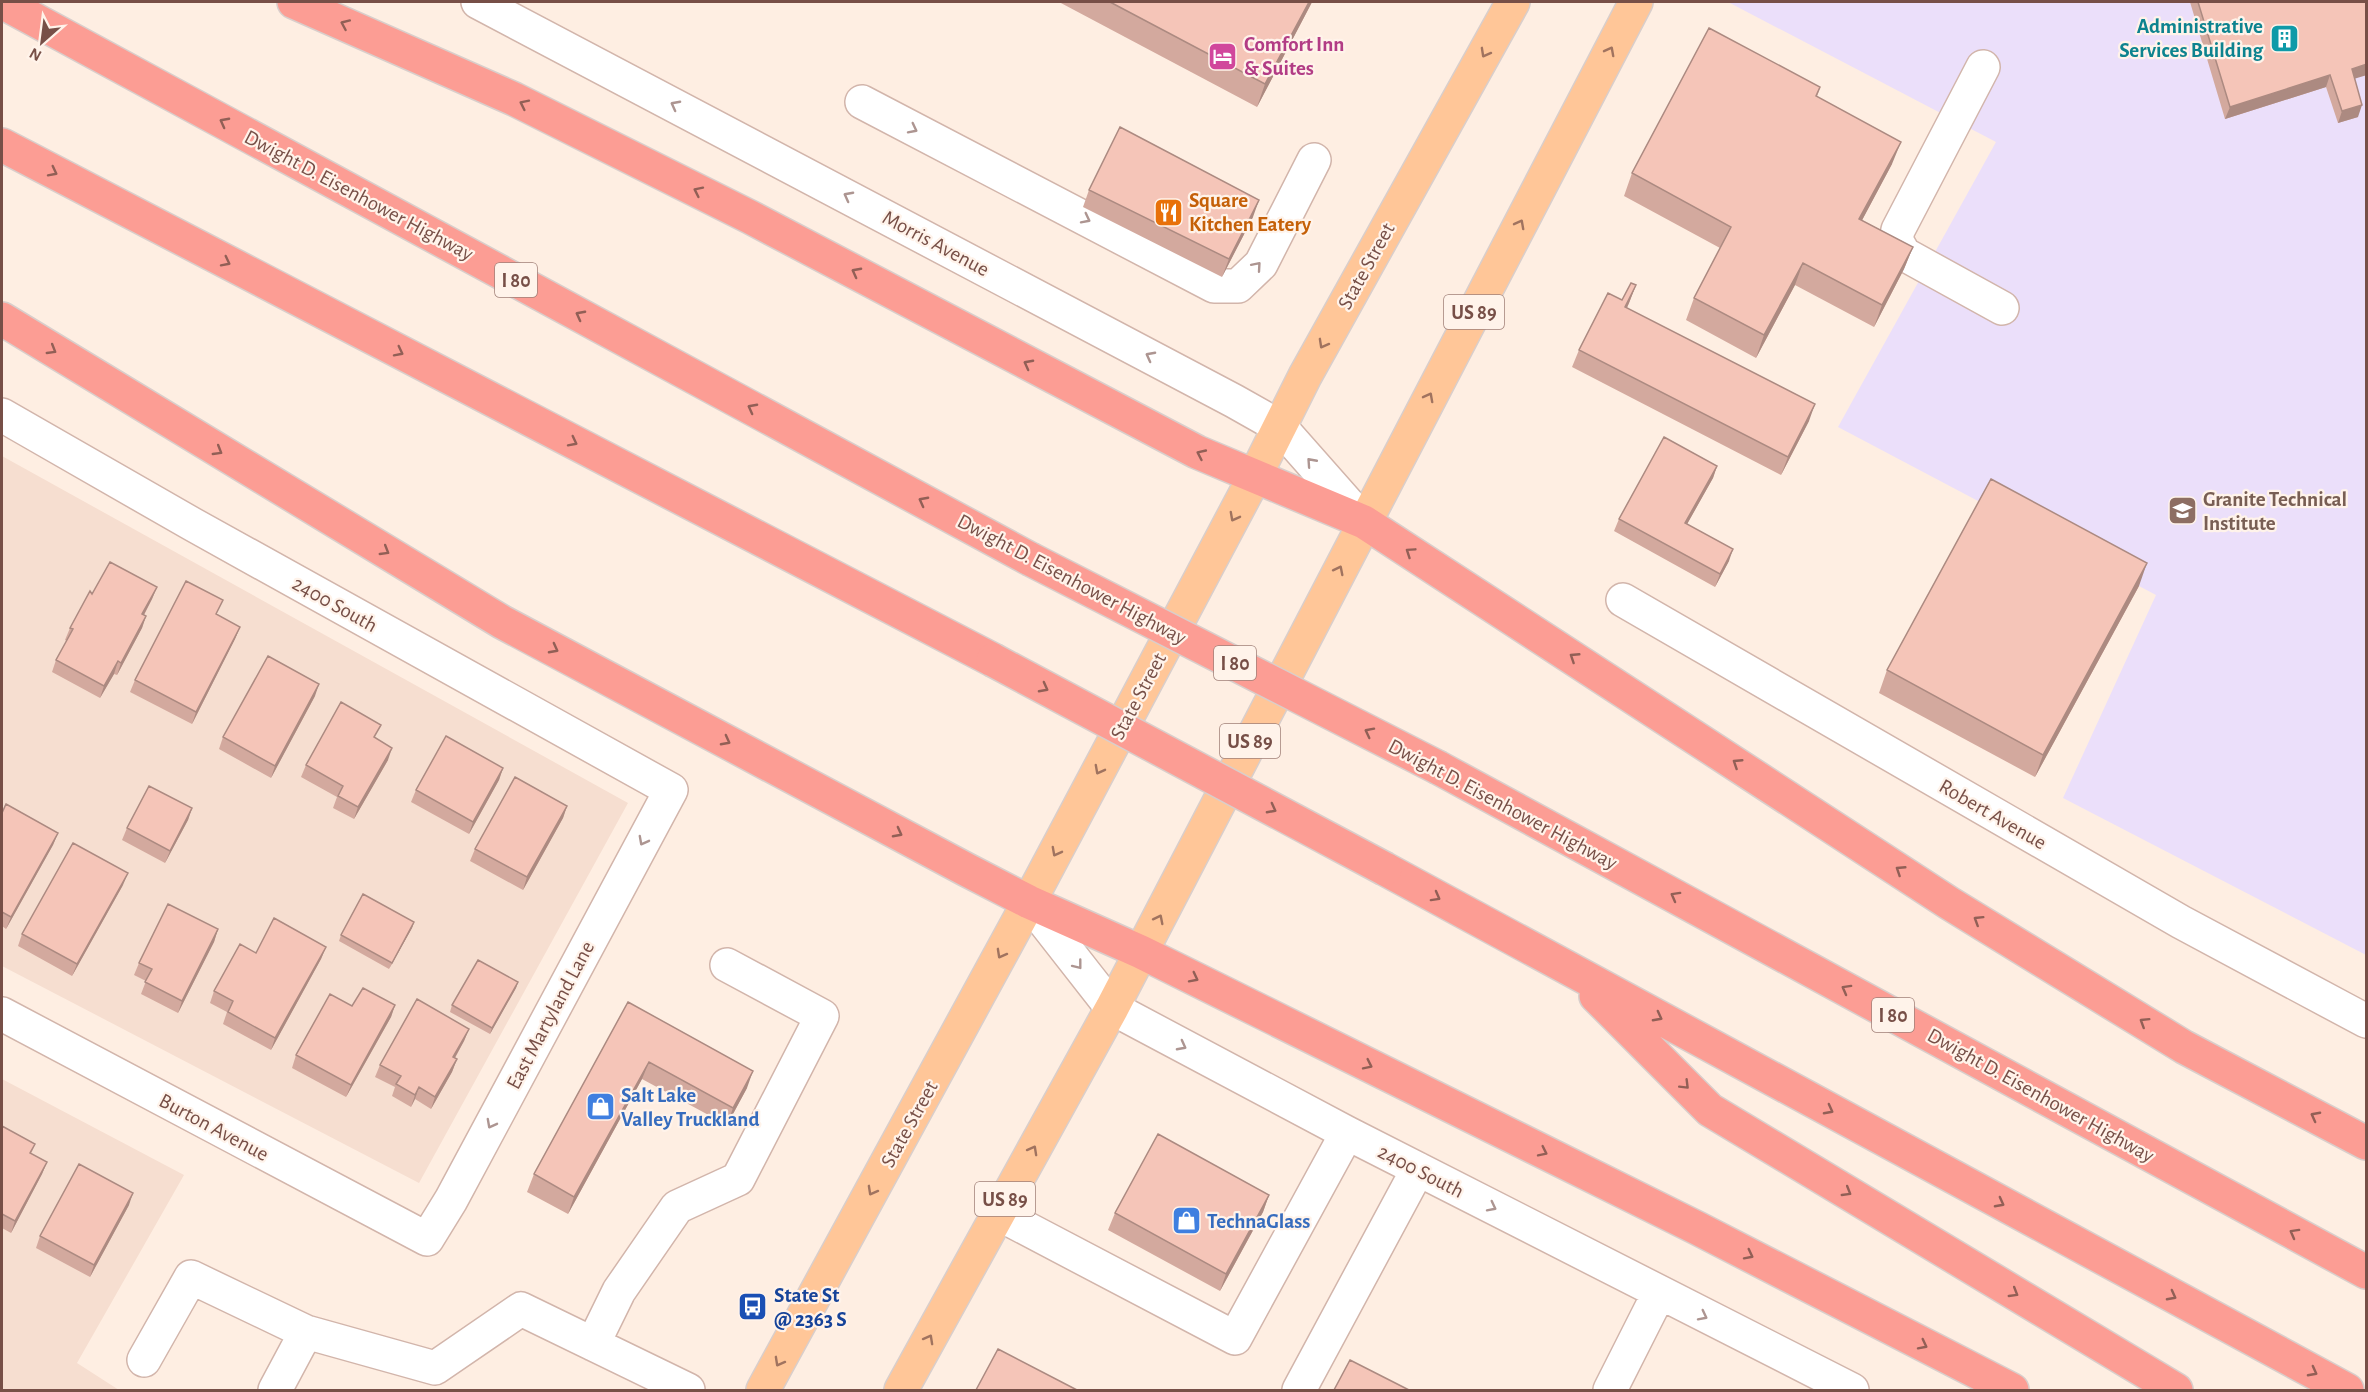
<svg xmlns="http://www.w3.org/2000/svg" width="2368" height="1392" viewBox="0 0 2368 1392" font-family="'Alegreya Sans',sans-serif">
<rect width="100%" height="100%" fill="#feeee2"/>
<path fill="#f6ded0" d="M2 456 628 803 419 1183 2 966Z
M2 1079 184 1175 77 1363 119 1390H2Z"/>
<path fill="#ebdffa" d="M1728 2H2366V955L2063 798 2156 595 1838 427 1996 142Z"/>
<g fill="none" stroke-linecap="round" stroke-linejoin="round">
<defs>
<path id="minor" d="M478 2 1234 401 1280 427 1364 522
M1983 67 1898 230 1896 240 1904 254 2002 308
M862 102 1214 286H1238L1261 264 1314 160
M2 415 192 524 671 790 451 1200 427 1239 2 1014
M1623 600 2181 922 2366 1021
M1029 902 1112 1008 1347 1133 1852 1390
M997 1213 1235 1338 1347 1133
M593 1344 619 1291 677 1207 738 1179 822 1016 727 965
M144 1360 191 1277 306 1332
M275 1390 306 1332 435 1368 521 1309 688 1390
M1299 1390 1418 1169
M1610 1390 1659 1293"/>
<path id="major" d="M763 1390 1029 902 1255 476 1305 376 1513 2
M901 1390 1112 1008 1636 2"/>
<path id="highway" d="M2 2 1030 559
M294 2 514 99 750 217 1197 452 1364 522 1949 903 2184 1047 2366 1143
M2 145 993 660
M2 319 502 622 967 870 1029 902 1141 952 1697 1228 2012 1390
M1439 768 2366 1272
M1385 869 2347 1390
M1596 996 1710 1110 2176 1390"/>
</defs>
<use href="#minor" stroke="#d2b5ab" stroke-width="36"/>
<use href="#major" stroke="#d9cecb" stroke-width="36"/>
<use href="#highway" stroke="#d9cecb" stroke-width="36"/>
<use href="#minor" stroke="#fff" stroke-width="33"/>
<use href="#major" stroke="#ffc698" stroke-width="33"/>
<use href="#highway" stroke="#fc9d94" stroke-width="33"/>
<defs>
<path id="highway-bridge" d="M1030 559 1439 768
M993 660 1385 869"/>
</defs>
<use href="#highway-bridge" stroke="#d9cecb" stroke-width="36" stroke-linecap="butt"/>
<use href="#highway-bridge" stroke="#fc9d94" stroke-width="33"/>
</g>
<path fill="#d3a99e" d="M1059 2H1312L1257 107Z
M2190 2H2367L2355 79 2358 117 2338 123 2326 87 2225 119Z
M1820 87 1817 97 1892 164 1862 220 1913 247 1904 269 1874 327 1795 285 1756 358 1686 320 1694 298 1720 248 1624 196 1632 173Z
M1089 190 1253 217 1222 277 1083 207Z
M1636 285 1627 308 1809 421 1781 475 1572 367 1579 350Z
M1717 466 1713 478 1687 524 1729 561 1715 587 1614 531 1619 519Z
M2139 586 2035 777 1879 693 1887 670Z
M157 587 152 599 144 615 146 616 142 628 117 675 114 674 100 698 52 672 56 660 67 641 65 640 70 628 92 594Z
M217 615 240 627 235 639 192 724 130 692 135 680Z
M315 696 271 778 219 749 223 737Z
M376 738 388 760 354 819 333 808 337 797 301 777 306 765Z
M503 768 499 780 469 834 411 802 416 790Z
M567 806 563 818 523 890 470 861 475 849Z
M192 808 188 820 165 863 122 840 127 828Z
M2 813 58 833 53 845 6 929 2 926Z
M123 885 72 976 18 946 22 934Z
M414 922 412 928 389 969 339 941 341 935Z
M218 929 214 942 178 1013 141 994 146 981 134 975 139 963Z
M326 947 321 959 271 1050 223 1024 227 1012 210 1003 214 991 256 953Z
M518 982 516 988 490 1034 450 1012 452 1005Z
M628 1002 747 1088 727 1125 642 1079 568 1214 527 1192 534 1174Z
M395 1005 391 1017 346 1097 292 1068 296 1055 352 1006Z
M469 1029 464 1041 455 1058 457 1059 452 1072 431 1109 415 1099 411 1107 392 1096 395 1087 375 1077 380 1065Z
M2 1126 35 1144 31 1154 47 1162 42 1174 11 1233 2 1228Z
M1269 1195 1263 1212 1220 1291 1108 1230 1115 1213Z
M129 1205 90 1277 36 1248 40 1236Z"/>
<path fill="#ac8a81" d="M1309 2H1312L1310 6 1257 107 1265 84Z
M2367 64V75L2347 81 2352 69Z
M2330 75 2326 87 2225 119 2230 107Z
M2362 105 2358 117 2338 123 2342 111Z
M1901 142 1892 164 1851 241 1859 219Z
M1259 200 1253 217 1222 277 1229 259Z
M1913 247 1904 269 1874 327 1882 305Z
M1803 263 1795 285 1756 358 1764 335Z
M1636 285 1629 303 1619 324 1625 307Z
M1815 404 1809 421 1781 475 1788 457Z
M1717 466 1713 478 1681 535 1685 523Z
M1733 549 1729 561 1715 587 1720 574Z
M2147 563 2139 586 2035 777 2043 755Z
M157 587 152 599 138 626 142 614Z
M146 616 142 628 117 675 121 663Z
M240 627 235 639 192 724 196 712Z
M118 661 114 674 100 698 104 686Z
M319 684 315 696 271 778 275 766Z
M392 748 388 760 354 819 358 807Z
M503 768 499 780 469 834 473 822Z
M567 806 563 818 523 890 527 877Z
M192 808 188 820 165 863 170 851Z
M58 833 53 845 6 929 11 917Z
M128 873 123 885 72 976 77 964Z
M414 922 412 928 389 969 392 963Z
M218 929 214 942 178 1013 182 1001Z
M326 947 321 959 271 1050 275 1038Z
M518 982 516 988 490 1034 492 1028Z
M395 1005 391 1017 346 1097 351 1085Z
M469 1029 464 1041 448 1070 453 1057Z
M457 1059 452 1072 431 1109 435 1097Z
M649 1062 642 1079 568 1214 574 1197Z
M753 1071 747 1088 727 1125 733 1108Z
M419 1087 415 1099 411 1107 415 1095Z
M47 1162 42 1174 11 1233 15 1221Z
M133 1193 129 1205 90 1277 94 1265Z
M1269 1195 1263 1212 1220 1291 1226 1274Z"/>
<path fill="#f5c5b8" stroke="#ac8a81" stroke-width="1.5" d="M1110 2H1309L1265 84Z
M2198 2H2367V64L2352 69 2362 105 2342 111 2330 75 2230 107Z
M1709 28 1820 87 1816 96 1901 142 1859 219 1913 247 1882 305 1803 263 1764 335 1694 298 1731 227 1632 173Z
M1120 127 1259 200 1229 259 1089 190Z
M1631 283 1636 285 1625 307 1815 404 1788 457 1579 350 1608 293 1622 300Z
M1664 437 1717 466 1685 523 1733 549 1720 574 1619 519Z
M1991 479 2147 563 2043 755 1887 670Z
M110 562 157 587 142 614 146 616 121 663 118 661 104 686 56 660 73 629 70 628 90 591 92 594Z
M186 581 223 600 216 614 240 627 196 712 135 680Z
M268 656 319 684 275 766 223 737Z
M341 702 381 725 374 737 392 748 358 807 338 796 343 786 306 765Z
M446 736 503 768 473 822 416 790Z
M515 777 567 806 527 877 475 849Z
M149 786 192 808 170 851 127 828Z
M6 804 58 833 11 917 2 912V813Z
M73 843 128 873 77 964 22 934Z
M363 894 414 922 392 963 341 935Z
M168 904 218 929 182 1001 145 982 152 969 139 963Z
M274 918 326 947 275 1038 228 1012 233 1001 214 991 240 944 256 953Z
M478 960 518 982 492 1028 452 1005Z
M363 988 395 1005 351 1085 296 1055 330 994 352 1006Z
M417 999 469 1029 453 1057 457 1059 435 1097 419 1087 415 1095 396 1084 401 1076 380 1065Z
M628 1002 753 1071 733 1108 649 1062 574 1197 534 1174Z
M2 1126 35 1144 30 1153 47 1162 15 1221 2 1214Z
M1158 1134 1269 1195 1226 1274 1115 1213Z
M79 1164 133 1193 94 1265 40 1236Z
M998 1349 1077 1390H976Z
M1350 1360 1409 1390H1334Z"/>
<defs><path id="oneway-chevron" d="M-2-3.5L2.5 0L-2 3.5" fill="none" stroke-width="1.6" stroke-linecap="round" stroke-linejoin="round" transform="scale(1.5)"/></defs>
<g stroke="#925f56">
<use href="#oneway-chevron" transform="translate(345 24) rotate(-156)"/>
<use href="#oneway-chevron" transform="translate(524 104) rotate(-154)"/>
<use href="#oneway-chevron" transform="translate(224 122) rotate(-152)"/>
<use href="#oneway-chevron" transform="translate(53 172) rotate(27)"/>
<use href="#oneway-chevron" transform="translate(698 191) rotate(-154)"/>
<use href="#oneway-chevron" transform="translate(226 262) rotate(27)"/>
<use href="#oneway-chevron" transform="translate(856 272) rotate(-152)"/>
<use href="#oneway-chevron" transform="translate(580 315) rotate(-152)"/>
<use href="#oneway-chevron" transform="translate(52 350) rotate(31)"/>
<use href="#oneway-chevron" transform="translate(399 352) rotate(27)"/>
<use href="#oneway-chevron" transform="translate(1028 364) rotate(-152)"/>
<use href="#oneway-chevron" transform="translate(752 408) rotate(-152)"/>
<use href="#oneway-chevron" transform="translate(573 442) rotate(27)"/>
<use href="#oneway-chevron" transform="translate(218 451) rotate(31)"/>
<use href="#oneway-chevron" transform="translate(1201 454) rotate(-155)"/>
<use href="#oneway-chevron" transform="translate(923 501) rotate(-152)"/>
<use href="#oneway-chevron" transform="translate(385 551) rotate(31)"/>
<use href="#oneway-chevron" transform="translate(1410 552) rotate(-146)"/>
<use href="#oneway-chevron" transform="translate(554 649) rotate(28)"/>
<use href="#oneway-chevron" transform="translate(1574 657) rotate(-147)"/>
<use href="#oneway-chevron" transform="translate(1044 688) rotate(28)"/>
<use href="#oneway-chevron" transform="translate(1369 732) rotate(-153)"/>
<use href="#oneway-chevron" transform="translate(726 741) rotate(28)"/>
<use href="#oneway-chevron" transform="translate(1737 763) rotate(-147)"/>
<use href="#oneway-chevron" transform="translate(1272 809) rotate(28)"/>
<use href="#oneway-chevron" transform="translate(898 833) rotate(28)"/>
<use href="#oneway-chevron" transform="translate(1900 870) rotate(-147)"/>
<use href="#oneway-chevron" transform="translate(1675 896) rotate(-151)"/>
<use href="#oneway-chevron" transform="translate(1436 897) rotate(29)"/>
<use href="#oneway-chevron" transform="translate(1978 920) rotate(-148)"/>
<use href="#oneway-chevron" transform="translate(1194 978) rotate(27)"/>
<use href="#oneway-chevron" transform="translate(1846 989) rotate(-151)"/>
<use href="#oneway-chevron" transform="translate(1658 1017) rotate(28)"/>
<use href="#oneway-chevron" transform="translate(2144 1022) rotate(-148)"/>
<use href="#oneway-chevron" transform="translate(1368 1065) rotate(26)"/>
<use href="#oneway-chevron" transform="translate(1685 1085) rotate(45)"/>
<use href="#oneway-chevron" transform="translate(1829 1110) rotate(28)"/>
<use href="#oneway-chevron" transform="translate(2315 1116) rotate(-152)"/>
<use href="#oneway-chevron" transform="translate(1543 1152) rotate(26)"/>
<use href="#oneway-chevron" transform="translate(1847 1192) rotate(31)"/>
<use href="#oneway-chevron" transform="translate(2000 1203) rotate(28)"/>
<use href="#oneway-chevron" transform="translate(2294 1233) rotate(-151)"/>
<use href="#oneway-chevron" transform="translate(1749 1255) rotate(27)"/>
<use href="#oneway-chevron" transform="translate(2014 1293) rotate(31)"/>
<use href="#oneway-chevron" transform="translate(2172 1296) rotate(28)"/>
<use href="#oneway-chevron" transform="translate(1923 1345) rotate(27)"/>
<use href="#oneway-chevron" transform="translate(2313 1372) rotate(28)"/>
</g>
<g stroke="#a0735f">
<use href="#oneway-chevron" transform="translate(1610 51) rotate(-62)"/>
<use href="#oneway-chevron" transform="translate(1485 53) rotate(119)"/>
<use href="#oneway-chevron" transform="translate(1520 224) rotate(-62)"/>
<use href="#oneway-chevron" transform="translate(1323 344) rotate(119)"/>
<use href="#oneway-chevron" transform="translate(1429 397) rotate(-62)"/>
<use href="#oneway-chevron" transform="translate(1234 517) rotate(118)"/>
<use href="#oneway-chevron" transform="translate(1339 570) rotate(-63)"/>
<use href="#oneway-chevron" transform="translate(1099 770) rotate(118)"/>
<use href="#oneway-chevron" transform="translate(1056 852) rotate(118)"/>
<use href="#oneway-chevron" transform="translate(1159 919) rotate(-63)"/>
<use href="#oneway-chevron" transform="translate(1001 954) rotate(119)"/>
<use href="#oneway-chevron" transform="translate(1033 1150) rotate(-61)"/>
<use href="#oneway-chevron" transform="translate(872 1191) rotate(119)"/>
<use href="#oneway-chevron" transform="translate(929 1339) rotate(-61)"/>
<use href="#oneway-chevron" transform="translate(779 1362) rotate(119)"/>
</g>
<g stroke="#ad9591">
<use href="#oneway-chevron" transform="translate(675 105) rotate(-152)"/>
<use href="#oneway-chevron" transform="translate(913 129) rotate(27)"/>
<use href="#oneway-chevron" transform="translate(848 196) rotate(-152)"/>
<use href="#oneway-chevron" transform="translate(1086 219) rotate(27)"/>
<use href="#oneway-chevron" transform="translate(1257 266) rotate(-49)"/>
<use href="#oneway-chevron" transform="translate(1150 356) rotate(-152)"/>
<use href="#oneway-chevron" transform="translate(1311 462) rotate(-132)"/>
<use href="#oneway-chevron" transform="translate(643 841) rotate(118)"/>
<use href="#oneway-chevron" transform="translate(1078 965) rotate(52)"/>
<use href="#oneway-chevron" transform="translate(1182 1046) rotate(28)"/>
<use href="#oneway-chevron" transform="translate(491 1124) rotate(118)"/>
<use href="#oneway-chevron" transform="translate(1492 1207) rotate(27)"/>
<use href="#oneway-chevron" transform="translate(1703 1316) rotate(27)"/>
</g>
<defs>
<symbol id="building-square" viewBox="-11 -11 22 22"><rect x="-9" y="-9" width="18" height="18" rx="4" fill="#0f9aa8" stroke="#fff3ea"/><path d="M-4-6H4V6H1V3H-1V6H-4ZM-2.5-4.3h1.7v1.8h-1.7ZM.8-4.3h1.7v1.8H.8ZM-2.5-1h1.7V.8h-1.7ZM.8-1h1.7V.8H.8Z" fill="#fff"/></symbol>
<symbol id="hotel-square" viewBox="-11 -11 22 22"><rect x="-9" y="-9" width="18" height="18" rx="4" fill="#d1479c" stroke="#fff3ea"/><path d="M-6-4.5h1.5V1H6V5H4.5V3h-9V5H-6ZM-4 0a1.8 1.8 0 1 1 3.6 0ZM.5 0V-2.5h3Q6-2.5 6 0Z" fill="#fff"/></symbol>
<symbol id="restaurant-square" viewBox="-11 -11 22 22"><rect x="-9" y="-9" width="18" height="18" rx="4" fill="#e8710a" stroke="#fff3ea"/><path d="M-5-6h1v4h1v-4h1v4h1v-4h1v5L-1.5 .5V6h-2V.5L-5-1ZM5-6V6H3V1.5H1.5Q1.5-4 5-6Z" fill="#fff"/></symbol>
<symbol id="school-square" viewBox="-11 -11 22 22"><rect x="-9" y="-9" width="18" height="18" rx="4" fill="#8d6e63" stroke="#fff3ea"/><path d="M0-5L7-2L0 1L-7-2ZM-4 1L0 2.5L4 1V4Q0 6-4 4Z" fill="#fff"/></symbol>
<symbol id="shop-square" viewBox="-11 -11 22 22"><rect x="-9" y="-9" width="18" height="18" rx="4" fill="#3f7fe0" stroke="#fff3ea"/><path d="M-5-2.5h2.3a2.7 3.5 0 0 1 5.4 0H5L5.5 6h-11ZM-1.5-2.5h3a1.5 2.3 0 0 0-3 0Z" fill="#fff"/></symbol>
<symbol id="bus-square" viewBox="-11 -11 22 22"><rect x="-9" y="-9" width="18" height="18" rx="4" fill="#1a4fb4" stroke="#fff3ea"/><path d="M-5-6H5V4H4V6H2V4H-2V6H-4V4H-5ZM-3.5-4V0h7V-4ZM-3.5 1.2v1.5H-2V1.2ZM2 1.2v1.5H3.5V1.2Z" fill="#fff"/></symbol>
</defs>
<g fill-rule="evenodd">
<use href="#building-square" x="2268" y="22" width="33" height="33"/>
<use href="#hotel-square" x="1206" y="40" width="33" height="33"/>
<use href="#restaurant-square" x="1152" y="196" width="33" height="33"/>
<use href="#school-square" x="2166" y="494" width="33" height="33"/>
<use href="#shop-square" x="584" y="1090" width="33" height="33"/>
<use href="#shop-square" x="1170" y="1204" width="33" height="33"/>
<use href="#bus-square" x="736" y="1290" width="33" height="33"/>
</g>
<g text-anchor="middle" stroke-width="4.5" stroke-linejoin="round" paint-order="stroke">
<g fill="#fff3ea" stroke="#a08078" stroke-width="1.5">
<rect x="495" y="263" width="42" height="34" rx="4.5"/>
<rect x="1444" y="295" width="60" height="34" rx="4.5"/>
<rect x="1214" y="646" width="42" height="34" rx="4.5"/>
<rect x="1220" y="724" width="60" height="34" rx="4.5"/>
<rect x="1872" y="998" width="42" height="34" rx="4.5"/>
<rect x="975" y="1182" width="60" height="34" rx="4.5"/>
</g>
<g font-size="20" font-weight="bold" fill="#774f47">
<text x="516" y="287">I 80</text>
<text x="1474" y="319">US 89</text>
<text x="1235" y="670">I 80</text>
<text x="1250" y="748">US 89</text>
<text x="1893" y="1022">I 80</text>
<text x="1005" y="1206">US 89</text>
</g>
<g font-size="21" font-weight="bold" fill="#0d838f" stroke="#fff3ea" text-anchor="end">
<text x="2263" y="33">Administrative<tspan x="2263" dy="24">Services Building</tspan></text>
</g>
<g font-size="21" font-weight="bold" fill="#b23c85" stroke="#fff3ea" text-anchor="start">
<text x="1244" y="51">Comfort Inn<tspan x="1244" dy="24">&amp; Suites</tspan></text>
</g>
<g font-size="21" fill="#774f47" stroke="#fff3ea">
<text transform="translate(359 195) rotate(28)" y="7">Dwight D. Eisenhower Highway</text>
<text transform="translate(936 243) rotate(28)" y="7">Morris Avenue</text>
<text transform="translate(1366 266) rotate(-61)" y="7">State Street</text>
<text transform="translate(1072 579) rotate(28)" y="7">Dwight D. Eisenhower Highway</text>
<text transform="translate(335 604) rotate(29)" y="7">2400 South</text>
<text transform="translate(1138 696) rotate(-62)" y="7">State Street</text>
<text transform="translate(1503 804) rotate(28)" y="7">Dwight D. Eisenhower Highway</text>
<text transform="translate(1993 814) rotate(30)" y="7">Robert Avenue</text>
<text transform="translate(550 1015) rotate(-62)" y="7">East Martyland Lane</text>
<text transform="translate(2041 1095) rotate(29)" y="7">Dwight D. Eisenhower Highway</text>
<text transform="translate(909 1124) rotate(-61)" y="7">State Street</text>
<text transform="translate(214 1127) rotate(28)" y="7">Burton Avenue</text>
<text transform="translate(1421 1171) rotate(27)" y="7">2400 South</text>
</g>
<g font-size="21" font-weight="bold" fill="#c56008" stroke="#fff3ea" text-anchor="start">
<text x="1189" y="207">Square<tspan x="1189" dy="24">Kitchen Eatery</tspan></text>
</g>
<g font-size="21" font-weight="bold" fill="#785e54" stroke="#fff3ea" text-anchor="start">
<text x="2203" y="506">Granite Technical<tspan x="2203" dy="24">Institute</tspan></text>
</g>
<g font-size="21" font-weight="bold" fill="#366cbe" stroke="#fff3ea" text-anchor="start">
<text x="621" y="1102">Salt Lake<tspan x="621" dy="24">Valley Truckland</tspan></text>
<text x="1207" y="1228">TechnaGlass</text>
</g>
<g font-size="21" font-weight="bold" fill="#164399" stroke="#fff3ea" text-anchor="start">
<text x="774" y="1302">State St<tspan x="774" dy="24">@ 2363 S</tspan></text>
</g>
</g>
<rect width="2368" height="1392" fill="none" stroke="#774f47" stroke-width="6"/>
<g transform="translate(42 42) rotate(208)" stroke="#fff3ea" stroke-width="4.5" paint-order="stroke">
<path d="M0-4.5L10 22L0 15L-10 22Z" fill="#774f47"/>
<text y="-9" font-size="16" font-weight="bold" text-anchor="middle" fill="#774f47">N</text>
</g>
</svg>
